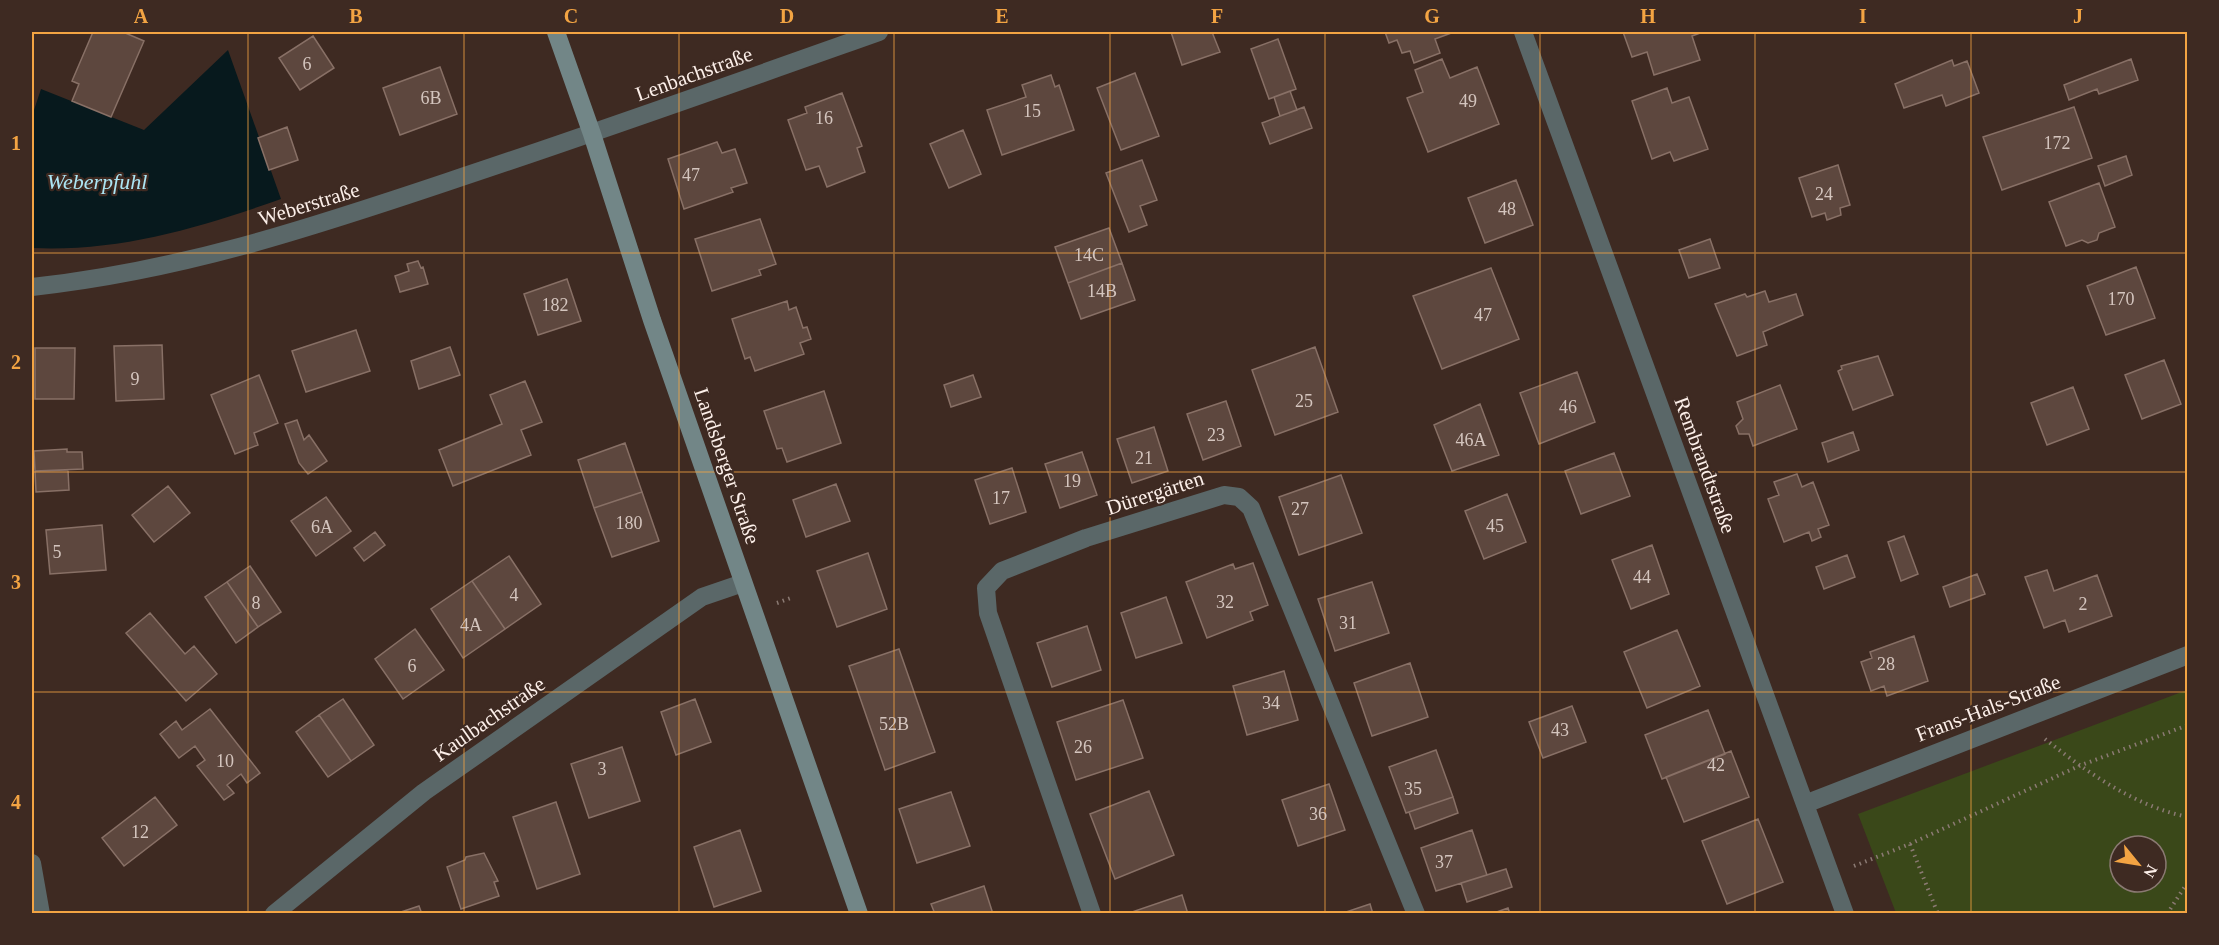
<svg xmlns="http://www.w3.org/2000/svg" width="2219" height="945" viewBox="0 0 2219 945" font-family="'Times New Roman',serif">
<rect width="100%" height="100%" fill="#3e2a22"/>
<path fill="#3a4819" fill-rule="evenodd" d="M2187 690V913H1896L1858 814ZM2120 846H2156V882H2120Z"/>
<path fill="#07191d" d="M228 50 281 199C199 228 119 252 32 248V116L41 89 144 130Z"/>
<path fill="#5d473e" stroke="#887066" stroke-width="1.5" d="M93 32H123L144 41 111 117 72 101 79 84 72 81Z
M1171 32H1212L1220 52 1182 65Z
M1385 32H1454L1435 39 1440 53 1414 63 1410 51 1402 53 1397 40 1389 43Z
M1623 32H1703L1692 36 1700 60 1654 75 1647 52 1632 57Z
M313 36 334 68 300 90 279 58Z
M1278 39 1296 89 1269 99 1251 49Z
M1442 59 1450 78 1477 67 1499 124 1428 152 1407 98 1423 92 1415 70Z
M2131 59 2138 80 2099 94 2097 89 2069 100 2064 85Z
M1952 60 1954 66 1967 61 1979 93 1946 106 1942 95 1904 108 1895 84Z
M440 67 457 114 400 135 383 88Z
M1135 73 1159 136 1121 150 1097 88Z
M1051 75 1055 87 1059 85 1074 130 1002 155 987 110 1026 97 1022 85Z
M1667 88 1672 103 1689 97 1708 149 1674 161 1670 152 1652 159 1632 101Z
M1290 91 1297 110 1280 116 1274 97Z
M842 93 862 146 857 148 865 172 827 187 819 166 806 170 788 120 807 113 805 107Z
M1304 107 1312 128 1270 144 1262 123Z
M2074 107 2092 158 2002 190 1983 137Z
M287 127 298 160 269 170 258 138Z
M963 130 981 174 949 188 930 144Z
M717 142 722 153 735 149 747 183 731 188 733 192 684 209 668 159Z
M2126 156 2132 175 2105 186 2098 166Z
M1142 160 1157 200 1140 206 1147 225 1129 232 1106 173Z
M1838 165 1850 205 1840 208 1841 215 1827 220 1825 213 1812 217 1799 178Z
M1516 180 1533 225 1485 243 1468 198Z
M2099 183 2115 227 2099 233 2097 240 2088 243 2082 240 2066 246 2049 202Z
M760 219 776 264 759 270 761 275 712 291 695 239Z
M1109 228 1122 263 1068 283 1055 247Z
M1710 239 1720 268 1689 278 1679 250Z
M418 261 421 268 423 267 428 284 400 292 395 276 409 271 407 264Z
M1122 263 1135 300 1081 319 1068 283Z
M2136 267 2155 318 2106 335 2087 286Z
M1491 268 1519 339 1442 369 1413 296Z
M567 279 581 321 538 335 524 294Z
M1765 291 1769 302 1796 294 1803 315 1763 332 1767 345 1737 356 1715 304 1745 294 1747 297Z
M787 301 789 310 796 307 803 328 807 327 811 339 800 343 804 354 755 371 750 357 745 359 732 319Z
M356 330 370 371 306 392 292 351Z
M162 345 164 399 116 401 114 346Z
M450 347 460 375 419 389 411 361Z
M1315 347 1338 412 1275 435 1252 370Z
M35 348H75L74 399H35Z
M1878 356 1893 395 1853 410 1838 371 1842 369 1841 366Z
M2164 360 2181 404 2142 419 2125 375Z
M1577 372 1595 422 1539 444 1520 393Z
M259 375 278 423 254 433 258 445 235 454 211 395Z
M973 375 981 397 951 407 944 385Z
M525 381 542 422 521 430 531 455 453 486 439 450 502 424 490 395Z
M1780 385 1797 429 1753 446 1749 434H1739L1736 426 1743 419 1737 402Z
M2073 387 2089 429 2047 445 2031 403Z
M824 391 841 443 787 462 782 448 777 449 764 411Z
M1226 401 1241 446 1203 460 1187 414Z
M1480 404 1499 455 1452 471 1434 425Z
M297 420 304 440 309 435 327 461 308 474 299 463 285 424Z
M1154 427 1168 471 1132 483 1117 439Z
M1853 432 1859 450 1828 462 1822 443Z
M625 443 642 492 594 508 578 460Z
M67 449V452H82L83 469 35 471 34 451Z
M1082 452 1097 495 1060 508 1045 464Z
M1614 453 1630 496 1581 514 1565 471Z
M1012 468 1026 512 990 524 975 480Z
M68 470 69 490 36 492 35 471Z
M1797 474 1802 487 1813 482 1829 525 1818 529 1821 537 1812 541 1809 532 1784 542 1768 499 1779 495 1774 482Z
M1341 475 1362 533 1299 555 1279 497Z
M836 484 850 521 806 537 793 500Z
M168 486 190 513 154 542 132 515Z
M642 492 659 541 612 557 594 508Z
M1507 494 1526 542 1484 559 1465 511Z
M326 497 351 531 316 556 291 521Z
M102 525 106 570 50 574 46 530Z
M375 532 385 545 364 561 354 548Z
M1904 536 1918 574 1901 581 1888 542Z
M1652 545 1669 594 1631 609 1612 560Z
M868 553 887 609 837 627 817 571Z
M1847 555 1855 577 1824 589 1816 567Z
M509 556 541 604 505 629 472 581Z
M1253 563 1268 605 1250 612 1253 620 1207 638 1186 582 1233 564 1235 569Z
M250 566 281 612 258 627 227 582Z
M2047 570 2054 591 2097 575 2112 616 2069 632 2065 620 2044 628 2025 577Z
M1977 574 1985 594 1950 607 1943 587Z
M472 581 505 629 463 658 431 609Z
M227 582 258 627 236 643 205 597Z
M1372 582 1389 633 1335 651 1318 599Z
M1166 597 1182 643 1136 658 1121 613Z
M150 613 185 654 194 646 217 674 186 701 126 633Z
M1087 626 1101 670 1052 687 1037 643Z
M415 629 444 670 403 699 375 659Z
M1677 630 1700 686 1647 708 1624 652Z
M1914 636 1928 681 1887 696 1884 686 1871 691 1861 662 1872 658 1870 652Z
M899 649 935 752 885 770 849 666Z
M1410 663 1428 717 1372 736 1354 683Z
M1284 671 1298 720 1247 735 1233 686Z
M343 699 374 745 351 761 319 715Z
M695 699 711 742 676 755 661 712Z
M1123 700 1143 758 1076 780 1057 722Z
M1572 706 1586 742 1543 758 1529 722Z
M210 709 260 773 247 783 241 774 227 785 234 793 224 800 197 766 205 760 195 746 179 758 160 734 176 721 182 730Z
M1708 710 1725 754 1662 779 1645 735Z
M319 715 351 761 328 777 296 732Z
M622 747 640 801 589 818 571 764Z
M1436 750 1453 797 1406 813 1389 767Z
M1731 751 1749 797 1684 822 1666 777Z
M1329 784 1345 830 1298 846 1282 800Z
M1149 791 1174 855 1115 879 1090 814Z
M951 792 970 846 917 863 899 809Z
M155 797 177 825 124 866 102 838Z
M1453 797 1458 813 1415 829 1409 812Z
M556 802 580 874 537 889 513 817Z
M1758 819 1783 882 1727 904 1702 841Z
M740 830 761 891 714 907 694 847Z
M1472 830 1487 875 1436 891 1421 848Z
M484 853 498 881 494 882 499 896 461 909 447 867 465 860 466 857Z
M1506 869 1512 887 1467 902 1461 883Z
M984 886 993 914H935L931 904Z
M1182 895 1188 914H1129V913Z
M1370 904 1373 914H1343V913Z
M419 906 422 914H395Z
M1508 908 1510 914H1491Z"/>
<g fill="none" stroke-linecap="round" stroke-linejoin="round">
<path stroke="#8b7a73" stroke-width="4" stroke-dasharray="1.5 4.5" stroke-linecap="butt" d="M777 603 791 598
M2045 739C2087 772 2134 806 2188 817
M1910 844 1938 914
M1854 866 1910 844 2079 766 2188 725
M2167 914 2188 882"/>
<path stroke="#5a6768" stroke-width="18" d="M1523 32 1845 914
M32 287C179 271 307 229 447 182 592 134 735 83 879 32
M1805 804 2188 655
M32 863 41 914
M274 914 424 792 702 597 743 583
M1092 914 988 613 986 588 1002 571 1086 538 1224 495 1239 497 1251 508 1416 914"/>
<path stroke="#728687" stroke-width="18" d="M556 32 592 134 652 320 859 914"/>
</g>
<path fill="none" stroke="#f3a443" stroke-width="1.5" stroke-opacity="0.55" d="M248 32V914M464 32V914M679 32V914M894 32V914M1110 32V914M1325 32V914M1540 32V914M1755 32V914M1971 32V914M32 253H2188M32 472H2188M32 692H2188"/>
<g text-anchor="middle" stroke-width="4.5" stroke-linejoin="round" paint-order="stroke">
<g font-size="18" fill="#d4c5be">
<text x="307" y="70">6</text>
<text x="431" y="104">6B</text>
<text x="1468" y="107">49</text>
<text x="1032" y="117">15</text>
<text x="824" y="124">16</text>
<text x="2057" y="149">172</text>
<text x="691" y="181">47</text>
<text x="1824" y="200">24</text>
<text x="1507" y="215">48</text>
<text x="1089" y="261">14C</text>
<text x="1102" y="297">14B</text>
<text x="2121" y="305">170</text>
<text x="555" y="311">182</text>
<text x="1483" y="321">47</text>
<text x="135" y="385">9</text>
<text x="1304" y="407">25</text>
<text x="1568" y="413">46</text>
<text x="1216" y="441">23</text>
<text x="1471" y="446">46A</text>
<text x="1144" y="464">21</text>
<text x="1072" y="487">19</text>
<text x="1001" y="504">17</text>
<text x="1300" y="515">27</text>
<text x="629" y="529">180</text>
<text x="1495" y="532">45</text>
<text x="322" y="533">6A</text>
<text x="57" y="558">5</text>
<text x="1642" y="583">44</text>
<text x="514" y="601">4</text>
<text x="1225" y="608">32</text>
<text x="256" y="609">8</text>
<text x="2083" y="610">2</text>
<text x="1348" y="629">31</text>
<text x="471" y="631">4A</text>
<text x="1886" y="670">28</text>
<text x="412" y="672">6</text>
<text x="1271" y="709">34</text>
<text x="894" y="730">52B</text>
<text x="1560" y="736">43</text>
<text x="1083" y="753">26</text>
<text x="225" y="767">10</text>
<text x="1716" y="771">42</text>
<text x="602" y="775">3</text>
<text x="1413" y="795">35</text>
<text x="1318" y="820">36</text>
<text x="140" y="838">12</text>
<text x="1444" y="868">37</text>
</g>
<g font-size="21" fill="#fcefe9" stroke="#3e2a22">
<text transform="translate(694 74) rotate(-20)" y="7">Lenbachstraße</text>
<text transform="translate(309 204) rotate(-17)" y="7">Weberstraße</text>
<text transform="translate(1705 465) rotate(70)" y="7">Rembrandtstraße</text>
<text transform="translate(727 466) rotate(71)" y="7">Landsberger Straße</text>
<text transform="translate(1155 493) rotate(-18)" y="7">Dürergärten</text>
<text transform="translate(1988 708) rotate(-21)" y="7">Frans-Hals-Straße</text>
<text transform="translate(489 719) rotate(-35)" y="7">Kaulbachstraße</text>
</g>
<g font-size="22" font-style="italic" fill="#ace5f4" stroke="#3e2a22">
<text x="97" y="189">Weberpfuhl</text>
</g>
</g>
<rect width="2219" height="945" fill="none" stroke="#3e2a22" stroke-width="66"/>
<g transform="translate(2138 864) rotate(120)"><circle r="28" fill="#3e2a22" stroke="#8a7972" stroke-width="1.5"/>
<path d="M0-4.5L10 22L0 15L-10 22Z" fill="#f3a443"/>
<text y="-9" font-size="16" font-weight="bold" text-anchor="middle" fill="#fcefe9">N</text>
</g>
<rect x="33" y="33" width="2153" height="879" fill="none" stroke="#f3a443" stroke-width="2"/>
<g font-size="20" text-anchor="middle" font-weight="bold" fill="#f3a443">
<text x="141" y="23">A</text>
<text x="356" y="23">B</text>
<text x="571" y="23">C</text>
<text x="787" y="23">D</text>
<text x="1002" y="23">E</text>
<text x="1217" y="23">F</text>
<text x="1432" y="23">G</text>
<text x="1648" y="23">H</text>
<text x="1863" y="23">I</text>
<text x="2078" y="23">J</text>
<text x="16" y="150">1</text>
<text x="16" y="369">2</text>
<text x="16" y="589">3</text>
<text x="16" y="809">4</text>
</g>
</svg>
